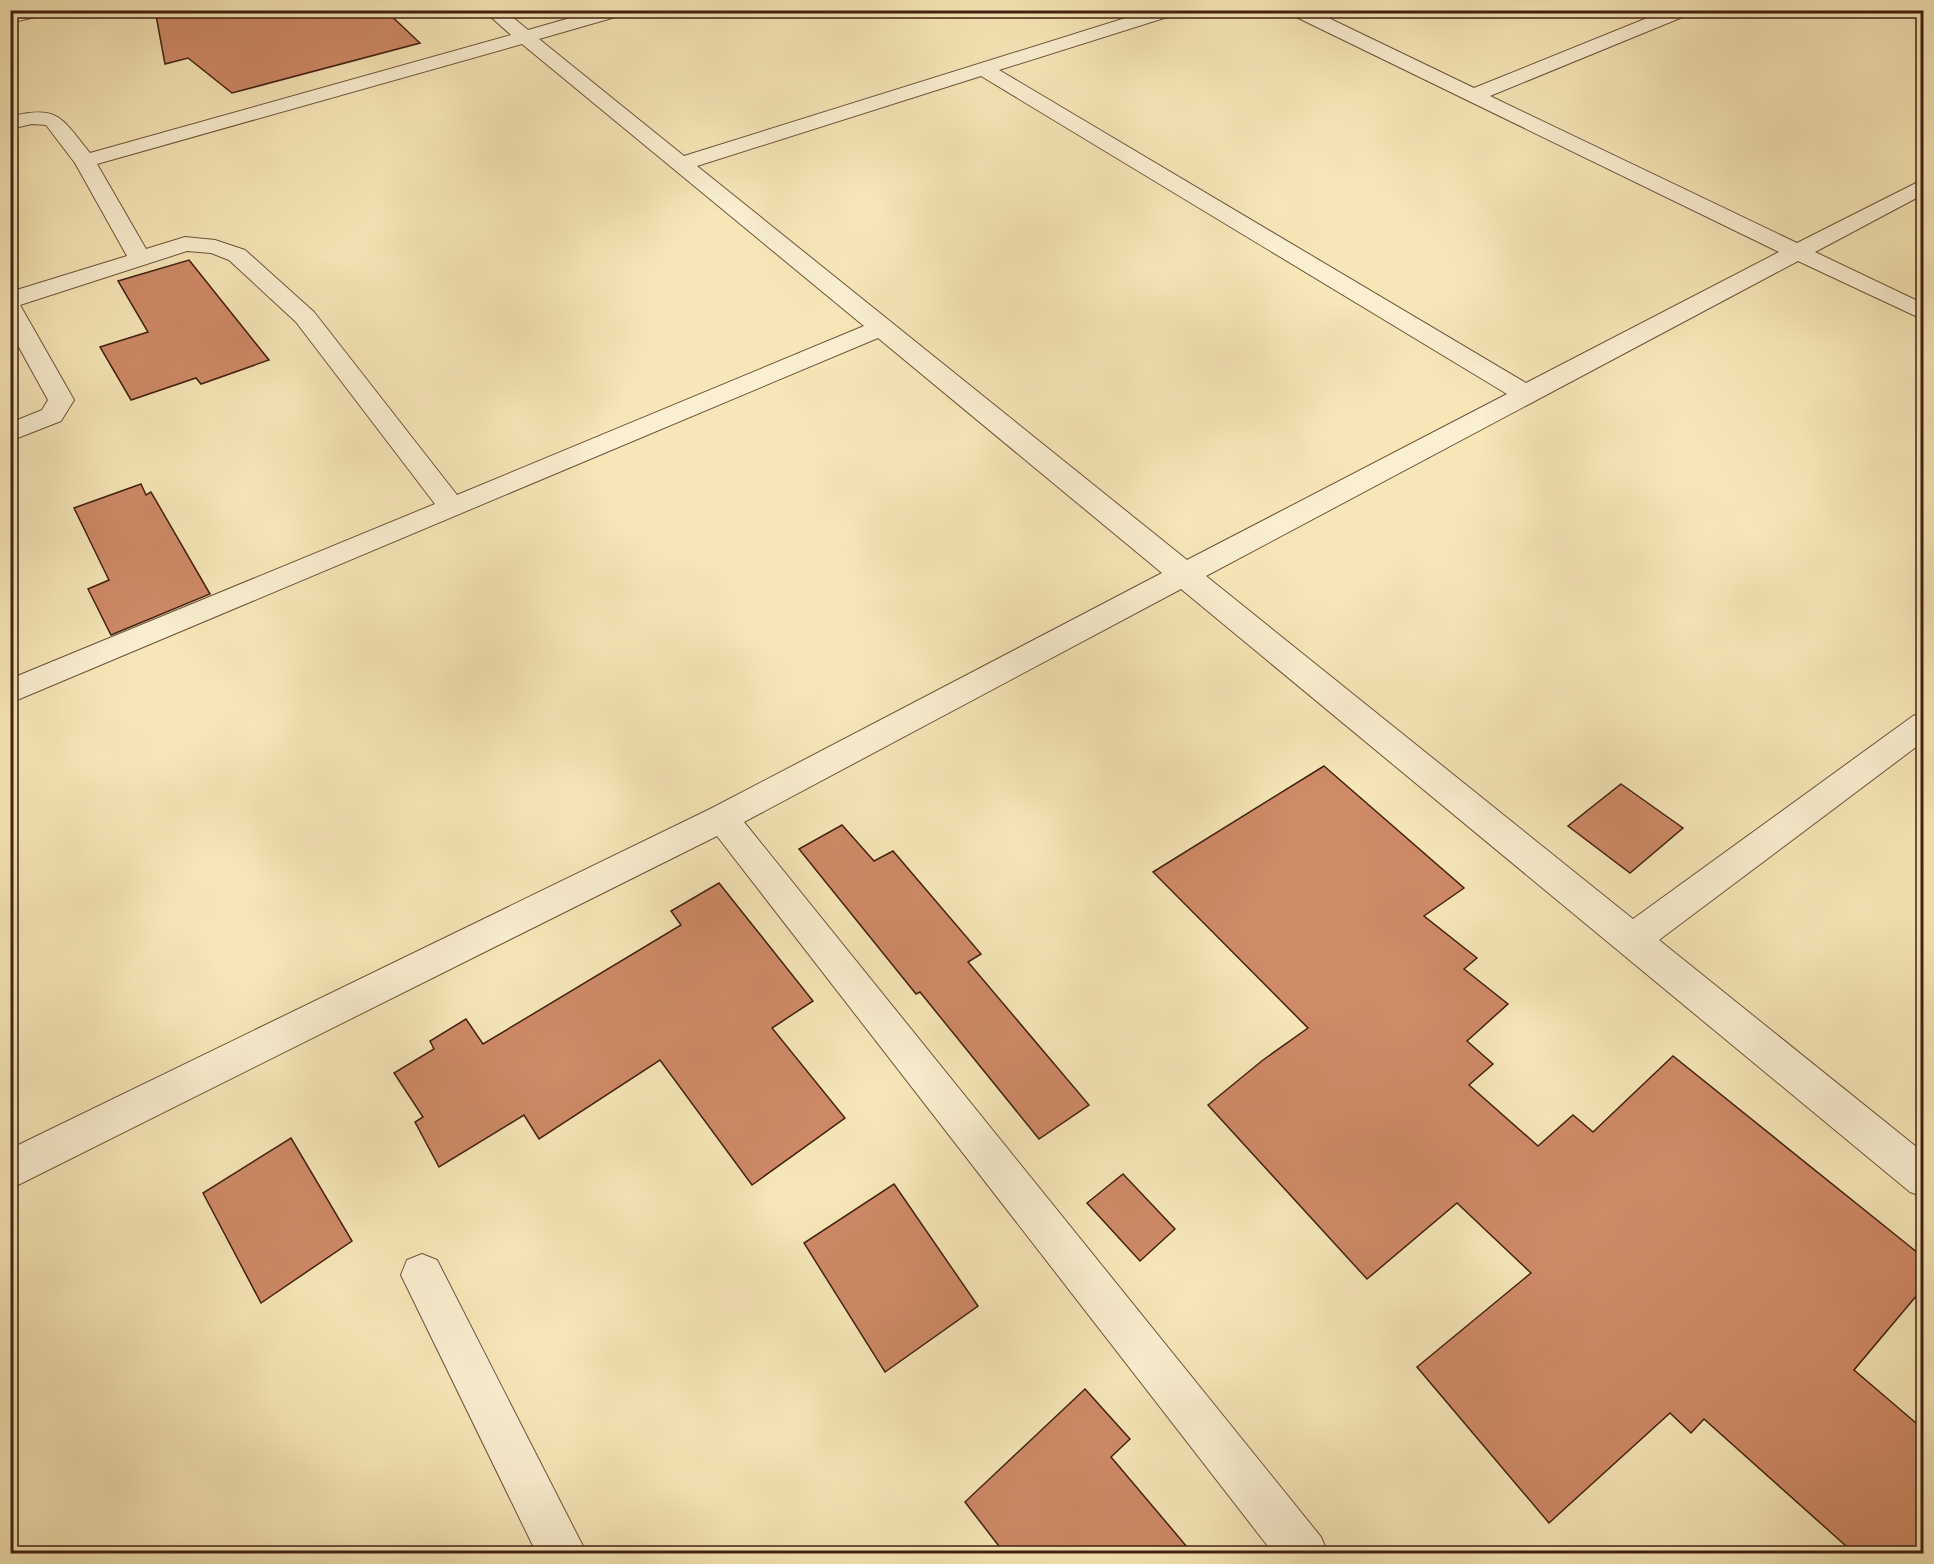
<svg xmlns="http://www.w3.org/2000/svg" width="1934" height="1564" viewBox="0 0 1934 1564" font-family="'IM FELL DW Pica',serif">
<rect width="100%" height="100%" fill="#f7e7b8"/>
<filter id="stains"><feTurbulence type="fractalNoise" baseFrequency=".00333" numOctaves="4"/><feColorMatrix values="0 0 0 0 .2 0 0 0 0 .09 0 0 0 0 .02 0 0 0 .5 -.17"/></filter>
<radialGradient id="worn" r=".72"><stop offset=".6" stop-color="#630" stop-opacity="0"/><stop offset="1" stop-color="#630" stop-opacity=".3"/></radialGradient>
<path fill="#cf8a68" stroke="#422011" stroke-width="1.5" d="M155 10H385L420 43 232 93 188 58 165 64Z
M189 260 269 360 201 384 196 378 131 400 100 347 148 332 118 281Z
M141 484 146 495 151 492 210 594 111 635 88 589 109 580 74 508Z
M1324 766 1464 888 1424 916 1477 958 1464 969 1508 1004 1467 1041 1493 1064 1469 1085 1538 1146 1573 1115 1593 1132 1673 1056 1923 1257V1288L1854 1370 1923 1429V1554H1855L1704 1419 1691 1433 1670 1413 1549 1523 1417 1367 1531 1273 1457 1203 1367 1279 1208 1105 1263 1060 1308 1028 1153 872Z
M1621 784 1683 828 1630 873 1568 826Z
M842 825 874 861 893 851 981 954 968 962 1089 1105 1039 1139 920 992 916 994 799 849Z
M719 883 813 1001 772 1028 845 1118 752 1185 660 1060 539 1139 524 1115 439 1167 415 1122 423 1117 394 1073 434 1049 430 1041 466 1019 483 1044 681 925 671 911Z
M291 1138 352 1241 261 1303 203 1193Z
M1123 1174 1175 1229 1140 1261 1087 1203Z
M894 1184 978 1306 885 1372 804 1243Z
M1085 1389 1130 1439 1111 1457 1193 1554H1005L965 1502Z"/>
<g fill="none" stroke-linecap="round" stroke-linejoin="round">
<defs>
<path id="minor" d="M18 10H50L47 14 10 23V12Z
M483 10H504L528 30 598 10H629L626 14 539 39 684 156 1151 10H1180L1177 14 999 70 1526 383 1779 252 1290 14 1287 10H1312L1474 88 1667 10H1693L1690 14 1490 96 1797 243 1924 179V194L1815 252 1924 304V320L1798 261 1206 576 1633 919 1913 716 1924 712V741L1659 940 1924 1153V1197L1910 1192 1181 589 744 822 1321 1537 1328 1554H1274L717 836 10 1189V1149L710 809 1162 573 878 338 10 703V679L435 504 296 322 229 260 211 253 187 251 20 305 74 400 61 421 10 441V423L42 410 48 400 10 331V292L127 256 75 163 46 125 32 124 10 129V117C59 104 62 119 90 153L511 35ZM522 44 864 326 457 495 314 312 245 250 215 240 185 237 146 249 97 164ZM981 76 1507 394 1187 560 697 166Z
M422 1254 437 1260 587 1554H537L401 1275 407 1260Z"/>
</defs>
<use href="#minor" stroke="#6f523b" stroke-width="2"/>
<use href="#minor" fill="#faefd1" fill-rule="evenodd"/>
</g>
<rect width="1934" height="1564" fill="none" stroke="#f7e7b8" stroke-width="36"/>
<rect x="12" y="12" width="1910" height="1540" fill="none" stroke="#422011" stroke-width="3"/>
<rect x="18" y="18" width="1898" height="1528" fill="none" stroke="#422011" stroke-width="1.5"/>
<rect width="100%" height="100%" filter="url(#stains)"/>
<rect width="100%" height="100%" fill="url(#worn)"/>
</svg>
